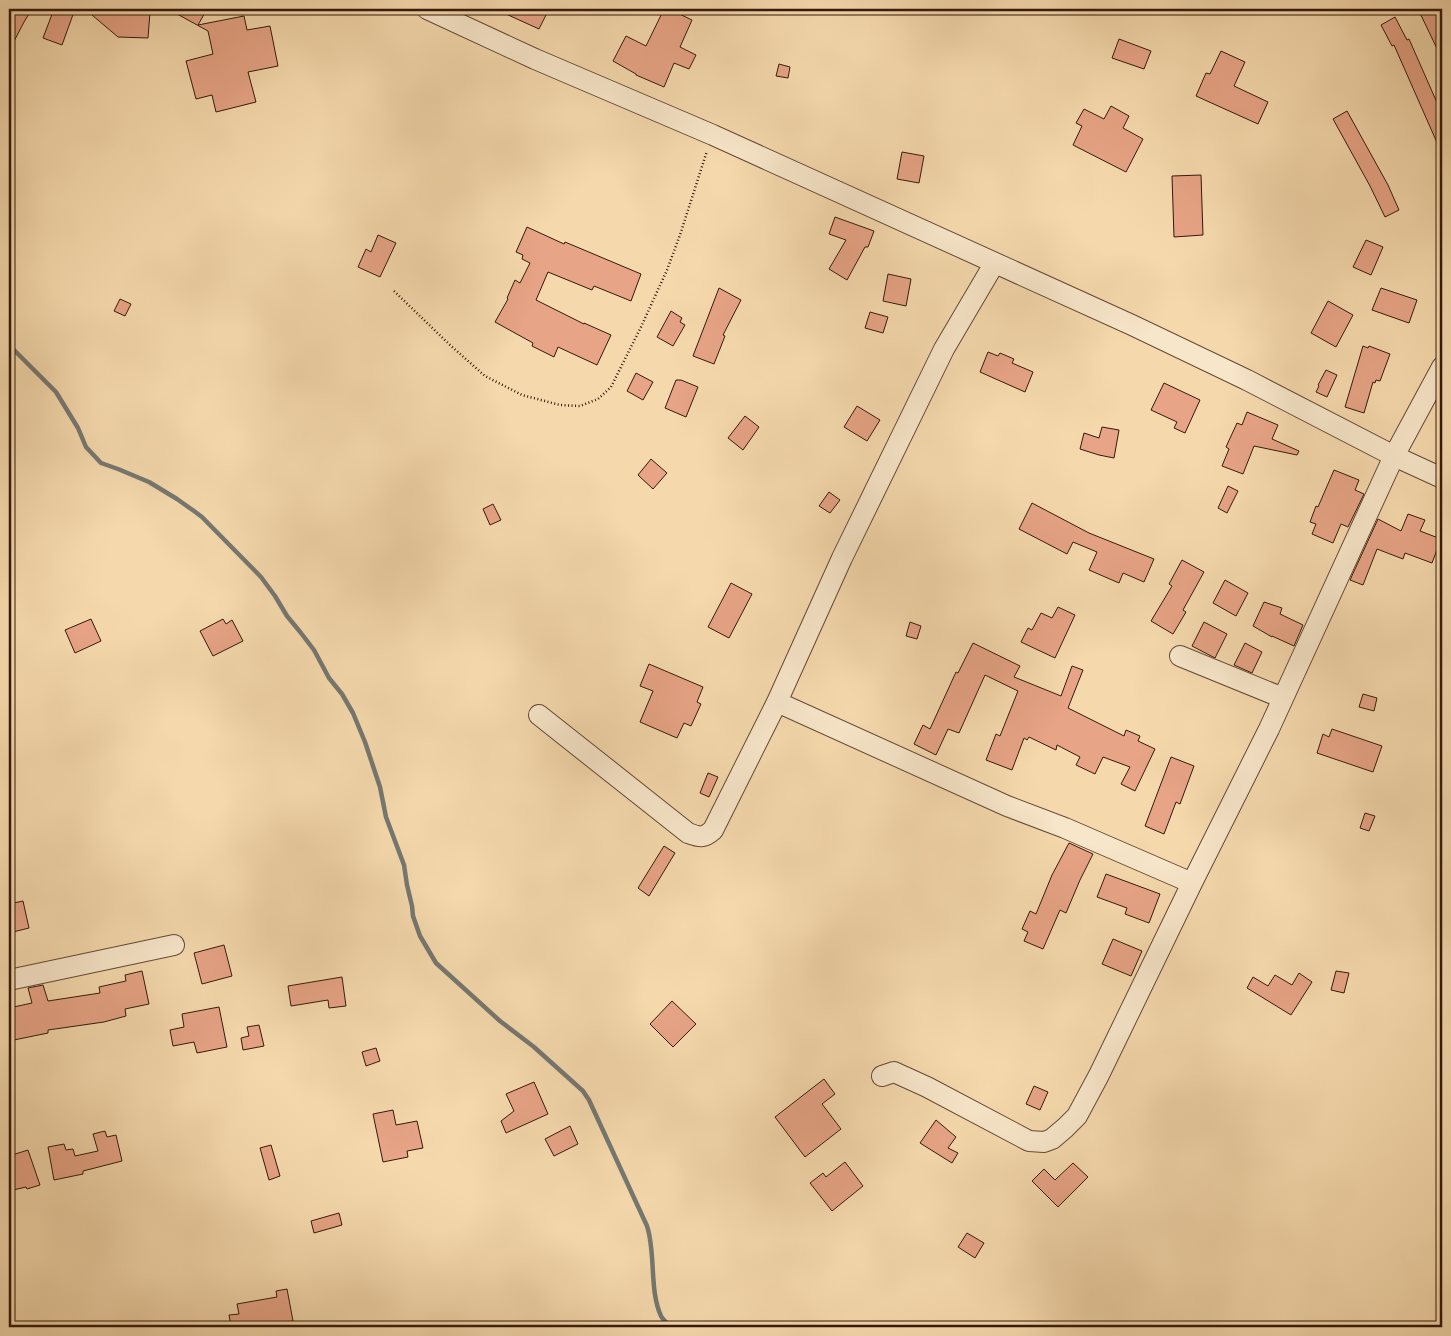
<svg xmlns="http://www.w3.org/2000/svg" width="1451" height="1336" viewBox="0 0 1451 1336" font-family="'IM FELL French Canon',serif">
<rect width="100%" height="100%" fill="#f5d9ad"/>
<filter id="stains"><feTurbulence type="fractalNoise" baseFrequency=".004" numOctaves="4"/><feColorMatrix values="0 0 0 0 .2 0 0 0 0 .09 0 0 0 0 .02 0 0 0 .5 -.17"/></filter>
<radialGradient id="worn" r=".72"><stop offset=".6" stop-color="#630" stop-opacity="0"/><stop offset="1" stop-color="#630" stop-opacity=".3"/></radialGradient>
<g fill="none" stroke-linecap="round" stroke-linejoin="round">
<path stroke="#757871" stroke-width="4.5" d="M9 345 56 392 78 428 86 447 101 463 118 469 149 482 177 499 194 511 202 517 261 577 275 596 287 616 301 633 314 650 329 678 342 694 353 713 365 742 380 787 386 817 404 865 407 885 412 906 413 916 420 936 436 963 500 1021 534 1047 583 1091 589 1100 647 1226C656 1253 649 1290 661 1316 663 1320 668 1324 672 1327"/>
</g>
<path fill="#e7a486" stroke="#34190b" d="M9 9H32L24 22 9 51Z
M54 9H75L62 45 43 38Z
M97 9H122L124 10 150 12 148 38 118 37 92 15Z
M168 9H207L198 25 244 16 247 30 270 26 278 66 248 72 256 102 216 112 212 95 196 99 186 61 213 54 208 31Z
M495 9H549L539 29Z
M664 9H669L692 20 680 47 696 55 689 69 674 63 664 87 636 75V74L613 61 626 36 646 46Z
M1418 9H1435L1442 25V59Z
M1395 17 1407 40 1409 39 1442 114V154L1394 45 1392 46 1381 25Z
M1119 39 1151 51 1144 69 1112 58Z
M1221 51 1245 62 1234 86 1268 102 1258 124 1196 96 1206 73 1210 74Z
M779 64 790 67 788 78 776 76Z
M1111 106 1129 116 1123 128 1143 139 1126 172 1073 145 1082 126 1076 123 1084 109 1104 119Z
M1347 111 1388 185 1399 210 1385 217 1370 186 1333 119Z
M902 152 924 156 919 183 897 179Z
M1201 175 1203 235 1174 237 1172 176Z
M835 217 874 231 868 247H865L847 280 829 269 846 240 829 234Z
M527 227 564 244 565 242 641 274 631 301 594 286 592 290 548 272 536 300 584 324V323L611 335 597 365 558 347 554 357 532 346 533 343 495 322 508 299 507 298 515 280 520 283 530 263 522 259 523 255 516 252Z
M378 235 396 243 380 277 358 267 366 249 371 252Z
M1366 240 1383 247 1371 275 1353 267Z
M888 274 911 279 906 306 883 301Z
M719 288 741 300 723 335 725 336 714 364 693 356Z
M1381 288 1417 300 1409 323 1372 310Z
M120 299 131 304 125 316 114 311Z
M1328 301 1353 315 1336 347 1311 333Z
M671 311 682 318 680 322 685 325 673 346 657 337Z
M870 312 888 317 883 333 865 328Z
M1363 346 1368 348 1369 346 1390 354 1380 381 1376 380 1375 383 1373 382 1364 413 1345 407Z
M988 352 998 356 1000 353 1014 359 1012 363 1033 372 1025 392 980 372Z
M1326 370 1337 375 1327 397 1316 392 1319 386 1318 385Z
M636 373 653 382 643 400 627 391Z
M676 380H681L698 387 686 417 665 408Z
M1164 383 1200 400 1185 433 1174 428 1177 422 1151 410Z
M857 406 880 420 867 441 844 427Z
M1247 412 1278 425 1272 439 1299 451 1297 455 1254 446 1243 474 1222 466 1229 449 1226 447 1237 423 1242 425Z
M745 416 759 427 743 450 728 438Z
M1102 427 1119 430 1114 458 1099 455 1080 449 1084 433 1099 438Z
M651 459 667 473 653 489 638 475Z
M1334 470 1359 480 1355 490 1364 494 1348 527 1341 524 1333 543 1312 534 1316 524 1310 522 1316 506 1318 507Z
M1228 486 1238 491 1227 513 1218 508Z
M829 492 840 500 830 513 819 506Z
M1032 503 1089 533 1154 559 1144 582 1123 573 1119 583 1089 570 1097 552 1073 542 1067 554 1019 529Z
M493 504 501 520 490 525 483 509Z
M1408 514 1425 520 1420 531 1441 539 1432 563 1405 553 1403 559 1377 549 1363 585 1350 580 1378 519 1401 531Z
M1182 560 1204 572 1183 610 1186 612 1173 634 1151 621 1172 586 1169 584Z
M1225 580 1248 593 1236 616 1213 603Z
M731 583 752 594 729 638 708 627Z
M1264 602 1282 608 1280 614 1303 625 1294 646 1272 636V637L1253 626Z
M1058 607 1075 615 1055 658 1021 642 1028 628 1032 630 1041 613 1052 618Z
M91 619 101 641 75 653 65 630Z
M223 619 226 624 232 620 243 641 213 656 200 631Z
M910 622 921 626 917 639 906 636Z
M1204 622 1227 634 1215 658 1192 646Z
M973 643 1020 666 1014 677 1061 696 1072 666 1083 670 1068 708 1124 736 1126 730 1140 736 1138 741 1155 749 1135 791 1121 784 1130 767 1103 757 1095 774 1076 765 1080 757 1057 745 1056 750 1029 737 1027 740 1024 738 1012 770 986 760 996 734 1000 736 1018 691 985 675 959 733 948 729 936 755 914 744 923 725 930 729 956 672 958 673Z
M1245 643 1262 652 1252 673 1234 665Z
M649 664 703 687 697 702 701 704 691 726 684 723 677 738 640 722 653 691 640 686Z
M1363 694 1377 698 1374 711 1359 707Z
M1332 729 1382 746 1373 772 1317 753 1323 734 1329 737Z
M1171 757 1194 766 1180 804 1176 802 1164 834 1145 826Z
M708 773 718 777 709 797 700 793Z
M1365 813 1375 816 1369 831 1360 828Z
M1069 843 1093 854 1080 880 1066 913 1060 910 1043 949 1024 941 1028 932 1022 929 1030 911 1036 914 1052 875Z
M664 846 675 853 649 896 638 888Z
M1106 874 1160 894 1149 923 1125 914 1127 908 1097 897Z
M23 901 29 928 9 933V904Z
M1113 939 1142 951 1131 976 1102 964Z
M224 945 232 976 202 984 194 953Z
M142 971 149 1004 125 1009 126 1016 104 1022 48 1030V1033L9 1041V1008L32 1003 28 988 43 985 48 1001 100 993 99 987 126 981 125 975Z
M1336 971 1349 973 1344 993 1331 990Z
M1299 973 1312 982 1291 1015 1247 988 1253 977 1268 986 1275 975 1292 985Z
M342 977 346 1006 329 1008 328 1000 291 1006 288 986Z
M672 1001 696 1024 673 1047 650 1024Z
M219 1007 227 1047 197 1053 194 1042 173 1046 170 1030 184 1027 182 1014Z
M259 1025 264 1046 243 1050 241 1038 249 1036 247 1027Z
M376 1048 380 1061 366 1066 362 1052Z
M824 1079 835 1094 822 1104 841 1129 805 1157 775 1117Z
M534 1082 548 1114 506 1133 501 1121 514 1111 506 1094Z
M1034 1086 1048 1092 1040 1110 1026 1104Z
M393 1110 396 1125 417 1121 423 1148 407 1151 408 1157 383 1162 373 1114Z
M936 1120 956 1137 948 1148 958 1153 952 1163 920 1143Z
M570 1126 578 1144 554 1156 545 1139Z
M105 1131 107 1137 116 1135 122 1161 83 1171V1174L54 1180 48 1147 64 1144 66 1150 73 1149 75 1156 98 1151 93 1134Z
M271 1145 280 1176 269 1180 260 1148Z
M28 1150 40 1185 27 1189 26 1187 9 1191V1156Z
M845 1162 863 1186 832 1211 810 1183 823 1173 826 1177Z
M1073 1163 1088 1177 1058 1207 1032 1181 1044 1169 1055 1180Z
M339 1213 342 1225 314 1233 311 1221Z
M967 1233 984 1243 975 1258 958 1247Z
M287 1289 293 1321 257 1327H231L229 1315 239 1314 237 1304 277 1297 276 1291Z"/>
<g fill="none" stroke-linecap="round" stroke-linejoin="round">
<defs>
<path id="minor" d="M427 9 535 59 713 135 1132 325 1247 380 1394 456 1442 478
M1180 656 1283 698
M777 702 1007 806 1065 828 1192 883
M539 715 688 833C699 837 703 839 713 830L777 702 842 558 944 349 994 264
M9 980 174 945
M882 1076 894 1072 927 1087 1029 1141 1044 1142 1052 1139 1065 1128 1077 1116 1099 1075 1192 883 1269 729 1394 456 1442 367"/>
</defs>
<use href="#minor" stroke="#644934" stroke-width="22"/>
<path stroke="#34190b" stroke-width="2.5" stroke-dasharray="1 2.5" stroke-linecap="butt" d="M394 291 450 345 485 376 522 395 560 405 580 406 598 399 611 387 641 327 667 270 680 235 707 151"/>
<use href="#minor" stroke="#f8e6ca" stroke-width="20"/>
</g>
<rect width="1451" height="1336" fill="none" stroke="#f5d9ad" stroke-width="30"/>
<rect x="10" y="10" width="1431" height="1316" fill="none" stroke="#34190b" stroke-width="2.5"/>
<rect x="15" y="15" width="1421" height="1306" fill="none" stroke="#34190b"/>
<rect width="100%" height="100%" filter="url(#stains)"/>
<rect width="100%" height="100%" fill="url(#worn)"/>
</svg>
